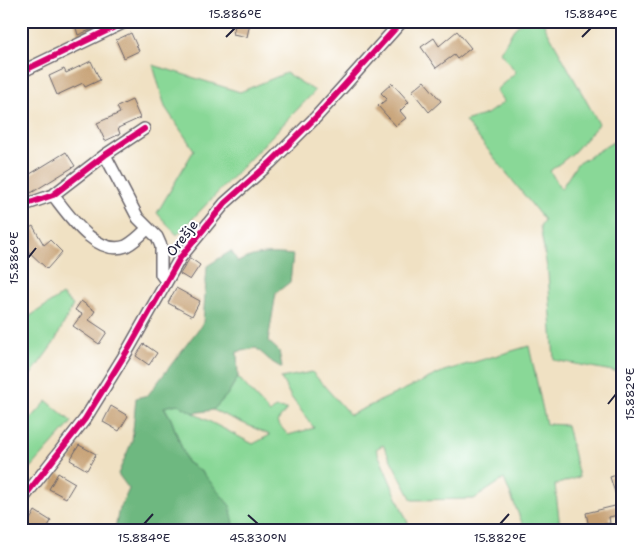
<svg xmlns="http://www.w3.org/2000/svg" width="644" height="551" viewBox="0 0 644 551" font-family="'Shantell Sans',sans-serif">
<rect width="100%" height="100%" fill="#fff"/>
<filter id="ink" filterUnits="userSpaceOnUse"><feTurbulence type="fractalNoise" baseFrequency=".02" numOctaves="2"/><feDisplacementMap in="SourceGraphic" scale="10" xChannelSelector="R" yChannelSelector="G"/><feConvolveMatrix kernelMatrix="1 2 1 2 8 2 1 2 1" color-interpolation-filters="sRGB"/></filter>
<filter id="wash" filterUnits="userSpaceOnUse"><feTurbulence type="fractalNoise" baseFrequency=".0096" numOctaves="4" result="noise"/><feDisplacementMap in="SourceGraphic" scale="20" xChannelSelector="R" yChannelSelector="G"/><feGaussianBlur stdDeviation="1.12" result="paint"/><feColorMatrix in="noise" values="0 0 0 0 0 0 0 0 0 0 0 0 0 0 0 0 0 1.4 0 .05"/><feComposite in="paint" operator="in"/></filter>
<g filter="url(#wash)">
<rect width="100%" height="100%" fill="#f0e1c3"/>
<path fill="#89d897" stroke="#567d69" d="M523 21H542L599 124 573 153 550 171 561 189 577 164 623 136V373L554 360 548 274 540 226 544 220 465 121 487 114 504 102 496 90 516 72 500 52 514 29Z
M153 65 240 92 286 73 315 91 177 235 157 213 194 150 165 107Z
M62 295 73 305 54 343 21 388V322Z
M529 346 546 424 567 425 579 477 555 485 560 527 541 530H525L504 479 474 499 412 500 383 445 376 449 411 530H234L235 528 203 473 187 462 171 419 164 406 178 404 193 413 253 444 270 435 213 410 227 395 238 377 270 413 275 408 287 409 277 422 288 435 314 428 291 397 281 378 312 372 350 415 444 371Z
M47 401 72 422 21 479V430Z"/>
<path fill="#6eb880" stroke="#486d5e" d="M231 251 238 262C256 252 273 253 293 255L290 282 276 293 268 341 279 351 282 368 272 362 256 348 237 352 238 377 227 395 213 410 193 413 178 404 164 407 171 419 187 462 203 473 230 506 235 528 234 530H115L118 513 129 489 118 474 132 441 136 398 148 395 203 323 207 266Z"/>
<g id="blocks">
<path fill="#c6a073" d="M74 21H93L95 28 78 35Z
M236 21 250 23 247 37 233 34Z
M457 31 471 48 457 59 454 55 436 68 421 47 434 38 439 46Z
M131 33 139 51 124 58 116 40Z
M91 61 100 80 85 87 83 83 57 95 49 76 64 69 66 73Z
M424 81 441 101 429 112 412 91Z
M392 83 409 102 400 111 406 118 396 126 378 106 387 99 381 93Z
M132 100 140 118 118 128 120 134 105 141 97 123 120 113 117 107Z
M66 152 75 166 31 193 22 179Z
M33 226 44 245 50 240 62 252 47 269 26 249 21 252V233Z
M190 258 200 265 190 280 180 274Z
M176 288 200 301 192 316 168 303Z
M81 301 95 311 89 320 107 332 99 344 73 326 82 314 75 310Z
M144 344 157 353 149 365 136 356Z
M111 406 128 416 119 431 103 422Z
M79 445 96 454 87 470 70 460Z
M58 473 75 483 66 498 49 489Z
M623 473V514L609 517 610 523 589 527 586 513 619 505 610 477Z
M35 511 51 521 46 530H31L26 527Z"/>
</g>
</g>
<g filter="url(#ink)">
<use href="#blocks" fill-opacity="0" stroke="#6a656b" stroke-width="1"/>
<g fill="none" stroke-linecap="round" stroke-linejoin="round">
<defs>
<path id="minor" d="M21 72 127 21
M105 155 138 218 157 237 161 246V274L166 281
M53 195C68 214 96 257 126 246 134 242 141 235 147 229
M30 203 53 195 105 155 144 129
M21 501 85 419 129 348 180 258 225 203 270 163 316 117 402 21"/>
</defs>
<use href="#minor" stroke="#6a656b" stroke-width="14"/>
<use href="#minor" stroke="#fff" stroke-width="11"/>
<defs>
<path id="cycleway" d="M21 72 127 21
M30 203 53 195 105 155 144 129
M21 501 85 419 129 348 180 258 225 203 270 163 316 117 402 21"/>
</defs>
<use href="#cycleway" stroke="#fff" stroke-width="9"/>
<use href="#cycleway" stroke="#d6006c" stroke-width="6"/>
</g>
</g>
<path fill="none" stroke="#22223b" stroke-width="2" d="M226 37 235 28M582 37 591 28M28 258 36 248M608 404 616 394M248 515 258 524M144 524 153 514M500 524 509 514"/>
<g text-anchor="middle" stroke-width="4" stroke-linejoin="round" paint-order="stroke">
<g font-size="14" fill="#22223b" stroke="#fff">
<text transform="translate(182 238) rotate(-52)" y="5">Orešje</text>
</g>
</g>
<rect width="644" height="551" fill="none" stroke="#fff" stroke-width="55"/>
<rect x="28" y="28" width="588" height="496" fill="none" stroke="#22223b" stroke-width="2"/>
<g font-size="12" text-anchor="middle" fill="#22223b">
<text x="235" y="18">15.886°E</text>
<text x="591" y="18">15.884°E</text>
<text transform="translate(14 258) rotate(-90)" y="4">15.886°E</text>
<text transform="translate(630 394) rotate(-90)" y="4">15.882°E</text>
<text x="144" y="542">15.884°E</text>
<text x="258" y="542">45.830°N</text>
<text x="500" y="542">15.882°E</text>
</g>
</svg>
